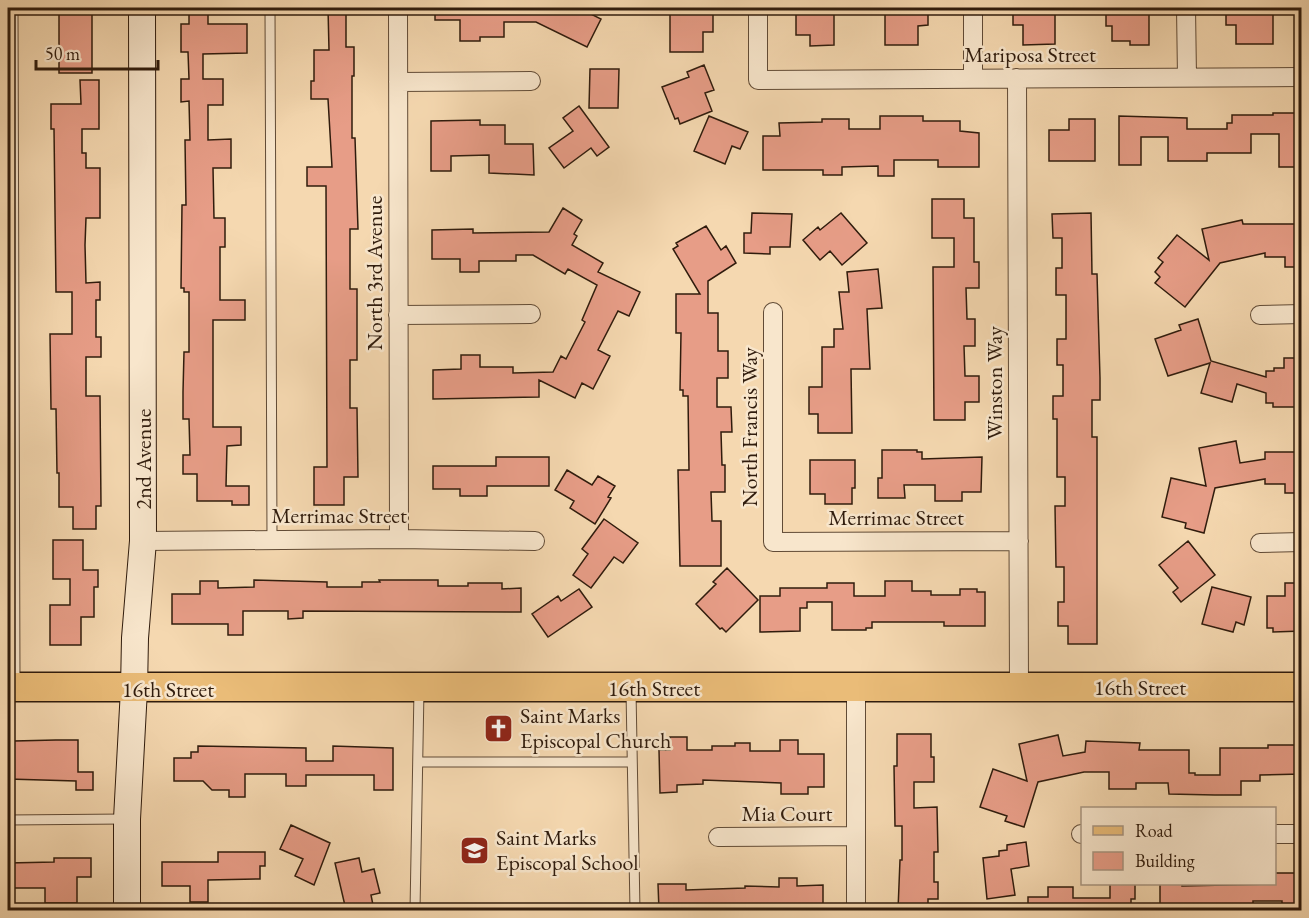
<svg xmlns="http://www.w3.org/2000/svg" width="1309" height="918" viewBox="0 0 1309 918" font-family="'EB Garamond',serif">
<rect width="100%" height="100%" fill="#f5d8b0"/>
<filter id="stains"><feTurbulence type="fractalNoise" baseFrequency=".00333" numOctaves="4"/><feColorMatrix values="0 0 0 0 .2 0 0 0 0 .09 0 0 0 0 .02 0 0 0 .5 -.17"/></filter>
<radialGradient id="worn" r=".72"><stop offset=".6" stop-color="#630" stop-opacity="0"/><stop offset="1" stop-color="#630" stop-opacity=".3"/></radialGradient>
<path fill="#e79d87" stroke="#301c0d" stroke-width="1.5" d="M59 8H92V73H59Z
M189 8H208V24H247V53L203 54V79H223V105H208V140L231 139V168H213L214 218H225V247H220V300H245V320H213V427H241V445L227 446 226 486H249V505H232V501H197V474H183V455H190L189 419H183V392L184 352H189V292H184V288H181L182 205H186L185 140H190L189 101 181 102V79H189L188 52H181V24H189Z
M328 8H346V47H354V76H352V138H355L358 229H350V289H357V360H350V408H357L358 477H344V505H314V467H327L326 186H307V167H332L328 99H311V81H314V50H329Z
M435 8H579L601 19 587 47 536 22H504V37H480V41H460V20H435Z
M693 8H713V32H703V52H670V12H693Z
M796 8H815L816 13 834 12V45L810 46V35H796Z
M885 8H928V25L918 26V45H885Z
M1013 8H1055V44L1023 45V25H1013Z
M1106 8H1149V45H1130V41H1112V26H1106Z
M1226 8H1273V44H1236V25H1226Z
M704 65 714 90 705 93 712 111 680 124 678 118 675 119 662 87 689 77 687 72Z
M590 69H619L618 108H589Z
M80 80H99V129H82V153H86V168H100V218H86L85 245 86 283 100 282V300H96V337H101V357H86V396H100L101 506H96V529H73V507H59V473H57L56 409H51L50 334H72V292H56L54 129H51V104H81Z
M579 106 609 147 597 156 591 148 564 168 549 148 573 131 563 118Z
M1273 113H1299V123H1302V167H1279V134H1251V153H1207V161H1168V137H1141V165H1119V116L1187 118V129H1227V123H1232V115H1273Z
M709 116 748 132 740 149 732 146 725 164 694 151Z
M880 116H923V121H960V131L979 133V167H938V160H894V176H878V166L842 167V175H823V170H763V136H780L779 123 822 122V119H849V129H880Z
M1069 119H1095V161H1049V130H1069Z
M480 120V125H505V144H533L534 175 489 173V155L451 156V171H431V121Z
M932 199H964V218H974V262H979V288H966L967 319H975V346H964L965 376H979V402H965V420H934L933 267H954V238H932Z
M563 208 582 220 574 234 577 236 572 245 603 263 598 272 640 292 629 316 618 311 598 350 610 356 593 389 582 383 575 398 539 380V397L433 399V370L461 369V355H480V367H513V373L553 372 561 356 566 359 585 322 582 320 597 285 568 269 565 274 533 255H516V261H479V272H460V259H432V230L473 229V233L549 232Z
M752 213 792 214 790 247H770V254L744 253V233H751Z
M841 213 867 243 842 265 830 251 820 260 803 240 818 227 820 230Z
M1091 213 1092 274H1097L1100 378V400H1092V437H1097V644H1068V626H1058V602H1064V567H1056L1055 506H1065V477H1057V419H1053V396H1063V365H1057V339H1066V295H1056V268H1062V238H1053L1052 214Z
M1242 220 1243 224H1302V267H1285V257H1265V253L1220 263 1185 307 1155 283 1160 277 1155 272 1163 262 1158 258 1177 235 1209 260 1202 229Z
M706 226 721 250 726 246 736 263 708 281V313H718V351H728V378H717V407H731L732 432H721L722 465H725V492H711L712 521H721V566H680L678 470H689L688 396H683V390H680L681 333H676V294H700L673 249 678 246 676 243Z
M878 269 882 308 867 309 870 369H851L852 433H818V414H809V387H822V347H834V329H843L839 292H849L847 272Z
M1198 319 1211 361 1266 377V371H1274V368H1284V358H1302V407H1273V403H1266V393L1237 384 1232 402 1201 393 1210 363 1168 376 1155 339 1181 330 1179 325Z
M1236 441 1240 463 1265 459V452H1302V493H1285V484H1265V479L1215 488 1204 533 1185 528 1186 523 1162 517 1171 478 1206 486 1199 448Z
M882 450H917V452H922V459L982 457 981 492H962V501H935V485H904L905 498H878V478H882Z
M496 457H549V486H487V496H460V489H433V466H496Z
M810 460H855V488H852V504H825V494H810Z
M567 470 592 485 598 476 615 486 608 497 611 498 595 524 570 508 574 501 555 490Z
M604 519 638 543 623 563 614 557 591 588 573 575 588 554 582 549Z
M53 540H83V570H98V587H94V617H81V645H50V605H70V579H53Z
M1188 541 1215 575 1181 602 1173 592 1178 588 1159 565Z
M727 568 758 600 726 632 722 628 720 629 696 604 716 584 713 582Z
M254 580 327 582V587H362V582H380L379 580H438V586H468V583H502V589L521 588V612L303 611V618L288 619V611H243V635H228V624H172V594H200V581H218V588L254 587Z
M885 581H912V591H931V595H960V589H977V592H985V626H944V622H872V628H866V630H832V602H807V608H800V631L760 632V596H780V588H827V583H854V596H885Z
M1285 583H1302V631L1273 632V628H1267V596H1285Z
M1212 587 1251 597 1244 625 1236 622 1233 632 1202 624Z
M579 589 592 607 548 637 532 614 558 596 561 601Z
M897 734H931V757H934V782H914V808L937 807 938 852H934V882H938V899H928V906H915V910H898L900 860H902V826H895L894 766H897Z
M1058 735 1063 756 1085 752 1086 741 1140 743 1139 750H1189V773H1195V775H1220V748H1268V745H1302V774L1260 775V781H1241V795H1215L1169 794 1168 783H1136V789H1109V772H1084L1038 782 1024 827 1005 821 1007 816 980 807 993 769 1027 781 1019 744Z
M670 737H687V750H712V746H735V743H750V751H780V740H798V754H824V787H808V794H781V783L703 780V784L677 785V792L660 793 659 750H670Z
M56 740H78V772H93V790H76V781L8 779V755H14V741Z
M198 746 306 748V761H333V746L393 748V790H374V775H306V786H286V774H245V797H229V790H212L203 781H174V758H191V752H198Z
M291 825 330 843 314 885 295 876 303 859 280 849Z
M1026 842 1029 866 1011 869 1015 895 987 899 983 858 999 856V851L1007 850V845Z
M218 852H265V866H260V879L208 880V902H190V886H162V862H218Z
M54 858H91V877H77V903H45V888H8V863L54 862Z
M359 858 362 872 374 869 380 893 371 895 374 910H346L335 863Z
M1275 873H1299L1302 910H1282V901H1253V910H1160V884H1182V886L1275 884Z
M779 878H797V886L823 885V910H659L658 884H686V890L745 888V886L779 887Z
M1110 884H1135V899H1131V910H1028V897H1048V887H1073V898H1110Z"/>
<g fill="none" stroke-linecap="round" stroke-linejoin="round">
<defs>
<path id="lane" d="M13 8 15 683
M270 8 272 539
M631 691 635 910
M418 762H632
M8 820 125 819
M415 910 419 690"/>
<path id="street" d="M398 8 399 539
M758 8V80L1302 77
M973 8V78
M1186 8 1187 77
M1017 78 1019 688
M398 82 531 81
M773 312V542L1019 541
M398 315 531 314
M1260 315 1302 314
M143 541 399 539 535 541
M1260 543 1302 542
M1081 834H1082
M1274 834H1302
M718 837 856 836
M856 910V687"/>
<path id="secondary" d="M127 910V819L134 689 135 638 143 541 142 8"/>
<path id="primary" d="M8 687H1302"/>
</defs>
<use href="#lane" stroke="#614b36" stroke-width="11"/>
<use href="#street" stroke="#614b36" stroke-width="20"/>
<use href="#secondary" stroke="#301c0d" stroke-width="28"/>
<use href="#primary" stroke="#301c0d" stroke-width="31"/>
<use href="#lane" stroke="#f8e6cc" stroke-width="9"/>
<use href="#street" stroke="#f8e6cc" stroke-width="18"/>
<use href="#secondary" stroke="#f8e6cc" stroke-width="26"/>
<use href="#primary" stroke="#eabc78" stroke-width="28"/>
</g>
<defs>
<symbol id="church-square" viewBox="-11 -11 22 22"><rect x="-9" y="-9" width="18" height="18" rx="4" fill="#8f2418" stroke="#f8e6cc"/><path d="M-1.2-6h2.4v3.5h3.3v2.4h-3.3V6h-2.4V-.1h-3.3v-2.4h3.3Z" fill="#fff"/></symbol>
<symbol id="school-square" viewBox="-11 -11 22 22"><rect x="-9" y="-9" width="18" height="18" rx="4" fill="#8f2418" stroke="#f8e6cc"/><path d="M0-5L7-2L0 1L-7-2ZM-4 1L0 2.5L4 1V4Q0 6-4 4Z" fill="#fff"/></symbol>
</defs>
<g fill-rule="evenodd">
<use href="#church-square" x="482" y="712" width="33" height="33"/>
<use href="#school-square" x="458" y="834" width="33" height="33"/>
</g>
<g text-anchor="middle" stroke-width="5" stroke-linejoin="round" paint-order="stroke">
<g font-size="22" fill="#301c0d" stroke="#f8e6cc">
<text x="1030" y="62">Mariposa Street</text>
<text transform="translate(374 273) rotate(-90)" y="8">North 3rd Avenue</text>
<text transform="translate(994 383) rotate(-90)" y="8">Winston Way</text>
<text transform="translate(749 427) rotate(-90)" y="8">North Francis Way</text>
<text transform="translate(143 459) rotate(-90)" y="8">2nd Avenue</text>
<text x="339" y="523">Merrimac Street</text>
<text x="896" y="525">Merrimac Street</text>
<text x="1140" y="695">16th Street</text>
<text x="654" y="696">16th Street</text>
<text x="168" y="697">16th Street</text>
<text x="787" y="821">Mia Court</text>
</g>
<g font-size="22" fill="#301c0d" stroke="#f8e6cc" text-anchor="start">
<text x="520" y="723">Saint Marks<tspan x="520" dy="25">Episcopal Church</tspan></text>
<text x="496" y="845">Saint Marks<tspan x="496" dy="25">Episcopal School</tspan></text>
</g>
</g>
<rect width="1309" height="918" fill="none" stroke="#f5d8b0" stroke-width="30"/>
<rect x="9" y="9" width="1291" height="900" fill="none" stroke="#301c0d" stroke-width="3"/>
<rect x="15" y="15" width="1279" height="888" fill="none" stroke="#301c0d" stroke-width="1.5"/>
<rect x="1081" y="807" width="195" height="78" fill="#f8e6cc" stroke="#a89580" stroke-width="1.5"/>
<rect x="1093" y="826" width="30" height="9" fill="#eabc78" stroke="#a89580" stroke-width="1.5"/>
<text x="1135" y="837" font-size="18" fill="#301c0d">Road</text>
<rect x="1093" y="852" width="30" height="18" fill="#e79d87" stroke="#a89580" stroke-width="1.5"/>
<text x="1135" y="867" font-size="18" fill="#301c0d">Building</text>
<path d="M36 60v9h122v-9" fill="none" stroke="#301c0d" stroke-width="3"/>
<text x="45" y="60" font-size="18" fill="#301c0d" stroke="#f8e6cc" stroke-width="4.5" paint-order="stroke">50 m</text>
<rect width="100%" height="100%" filter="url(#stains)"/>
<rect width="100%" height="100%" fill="url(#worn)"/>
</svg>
